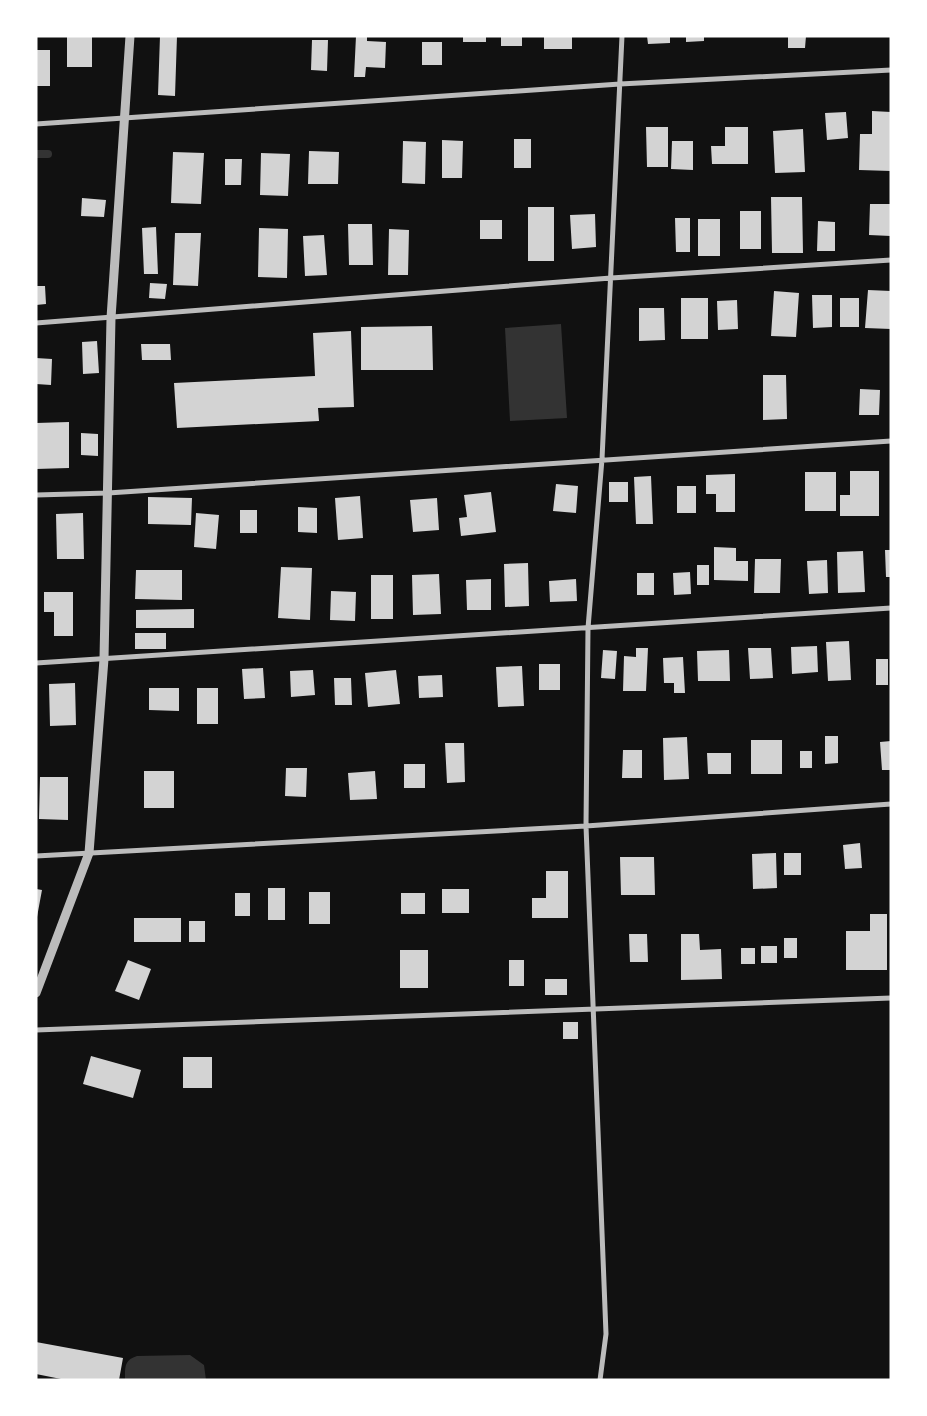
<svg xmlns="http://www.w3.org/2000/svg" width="927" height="1416" viewBox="0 0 927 1416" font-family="Quicksand,sans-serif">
<rect width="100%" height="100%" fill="#111"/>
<path fill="#333" d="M561 324 567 418 510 421 505 328Z
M190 1355 204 1365 206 1380H125C125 1367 124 1360 137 1356Z"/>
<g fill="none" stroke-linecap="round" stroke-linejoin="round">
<path stroke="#333" stroke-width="8" d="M36 154H48"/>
</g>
<path fill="#d3d3d3" d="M67 36H92V67H67Z
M160 36H177L175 96 158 95Z
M356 36H367V41L386 42 385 68 366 67 365 77H354Z
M463 36H486V42H463Z
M501 36H522V46H501Z
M544 36H572V49H544Z
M647 36H670V43L648 44Z
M686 36H704V41L686 42Z
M788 36H806L805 48H788Z
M312 40H328L327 71 311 70Z
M422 42H442V65H422Z
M36 50H50V86H36Z
M872 111 891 112V171L859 170 860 134H872Z
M846 112 848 138 827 140 825 113Z
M646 127H668V167H647Z
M725 127H748V164H712L711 146H725Z
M803 129 805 172 775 173 773 131Z
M514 139H531V168H514Z
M442 140 463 141 462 178H442Z
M403 141 426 142 425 184 402 183Z
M672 141H693V170L671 169Z
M309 151 339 152 338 184H308Z
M173 152 204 153 201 204 171 203Z
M261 153 290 154 288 196 260 195Z
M225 159H242L241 185H225Z
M771 197H802L803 253H772Z
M82 198 106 200 104 217 81 216Z
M870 204H891V236L869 235Z
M528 207H554V261H528Z
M740 211H761V249H740Z
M595 214 596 247 572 249 570 215Z
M675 218H690V252H676Z
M698 219H720V256H698Z
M480 220H502V239H480Z
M818 221 835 222V251H817Z
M348 224H372L373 265H349Z
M156 227 158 274H144L142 228Z
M259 228 288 229 287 278 258 277Z
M389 229 409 230 408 275H388Z
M175 233H201L198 286 173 285Z
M324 235 327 275 305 276 303 236Z
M150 283 167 284 165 299 149 298Z
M36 286H45L46 304 36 305Z
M868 290 891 291V329L865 328Z
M774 291 799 293 796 337 771 336Z
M812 295H832V327L813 328Z
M681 298H708V339H681Z
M840 298H859V327H840Z
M737 300 738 329 718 330 717 301Z
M639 308H664L665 340 639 341Z
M432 326 433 370H361V327Z
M351 331 354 407 318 408 319 421 177 428 174 383 315 376 313 333Z
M97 341 99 373 83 374 82 342Z
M141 344H170L171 360H142Z
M36 358 52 359 51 385 36 384Z
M763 375H786L787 419 763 420Z
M860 389 880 390 879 415H859Z
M69 422V468L36 469V423Z
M81 433 98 434V456L81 455Z
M850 471H879V516H840V495H850Z
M805 472H836V511H805Z
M735 474V512H716V494H706V475Z
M651 476 653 524H636L634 477Z
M609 482H628V502H609Z
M556 484 578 486 576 513 553 511Z
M677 486H696V513H677Z
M491 492 496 532 461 536 459 518 467 517 464 495Z
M360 496 363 538 338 540 335 498Z
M148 497 192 498 191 525 148 524Z
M437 498 439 530 413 532 410 500Z
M298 507 317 508V533L298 532Z
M240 510H257V533H240Z
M83 513 84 559H57L56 514Z
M196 513 219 515 216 549 194 547Z
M714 547 736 548V561H748V581L714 580Z
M885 550H891V577H886Z
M863 551 865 592 838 593 837 552Z
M755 559H781L780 593H754Z
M827 560 828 593 809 594 807 561Z
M528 563 529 606 505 607 504 564Z
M697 565H709V585H697Z
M281 567 312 568 310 620 278 618Z
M136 570H182V600L135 599Z
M690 572 691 594 674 595 673 573Z
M637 573H654V595H637Z
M439 574 441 614 413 615 412 575Z
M371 575H393V619H371Z
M491 579V610H467L466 580Z
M576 579 577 601 550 602 549 581Z
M331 591 356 592 355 621 330 620Z
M44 592H73V636H54V612H44Z
M194 609V628H136V610Z
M135 633H166V649H135Z
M849 641 851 680 828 681 826 642Z
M817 646 818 672 792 674 791 647Z
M636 648H648L646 691H623L624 656 636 657Z
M748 648H771L773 678 750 679Z
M603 650 617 651 615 679 601 678Z
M729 650 730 681H698L697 651Z
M683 657 685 693H674V683H664L663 658Z
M876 659H888V685H876Z
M539 664H560V690H539Z
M522 666 524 706 498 707 496 667Z
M263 668 265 698 244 699 242 669Z
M313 670 315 695 291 697 290 671Z
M396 670 400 704 368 707 365 673Z
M442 675 443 697 419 698 418 676Z
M334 678H351L352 705H335Z
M75 683 76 725 50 726 49 684Z
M149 688H179V711L149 710Z
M197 688H218V724H197Z
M825 736H838V763L825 764Z
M687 737 689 779 664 780 663 738Z
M751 740H782V774H751Z
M891 741V770H882L880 742Z
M445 743H464L465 782 447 783Z
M623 750H642V778H622Z
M800 751H812V768H800Z
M707 753H731V774H708Z
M404 764H425V788H404Z
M286 768H307L306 797 285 796Z
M144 771H174V808H144Z
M375 771 377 799 350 800 348 773Z
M40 777H68V820L39 819Z
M860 843 862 868 845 869 843 845Z
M776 853 777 888 753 889 752 854Z
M784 853H801V875H784Z
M620 857H654L655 895H621Z
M546 871H568V918H532V898H546Z
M268 888H285V920H268Z
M36 889 42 890 37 917H36Z
M442 889H469V913H442Z
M309 892H330V924H309Z
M235 893H250V916H235Z
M401 893H425V914H401Z
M870 914H887V970H846V931H870Z
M134 918H181V942H134Z
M189 921H205V942H189Z
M629 934H647L648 962H630Z
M681 934H699L700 950 721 949 722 979 681 980Z
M784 938H797V958H784Z
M761 946H777V963H761Z
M741 948H755V964H741Z
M400 950H428V988H400Z
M128 960 151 969 139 1000 115 991Z
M509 960H524V986H509Z
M545 979H567V995H545Z
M563 1022H578V1039H563Z
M91 1056 141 1070 133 1098 83 1084Z
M183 1057H212V1088H183Z
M36 1342 123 1358 119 1380H66L36 1374Z"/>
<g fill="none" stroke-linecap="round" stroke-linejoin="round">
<path stroke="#bcbcbc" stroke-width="5" d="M36 124 620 84 891 70
M36 323 611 278 891 260
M36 495 108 493 891 441
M36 663 891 608
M36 856 586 826 891 804
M36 1030 891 998
M600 1380 606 1334 586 826 588 628 602 459 622 36"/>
<path stroke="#bcbcbc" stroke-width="9" d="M36 993 89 853 104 659 111 318 130 36"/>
</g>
<rect width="927" height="1416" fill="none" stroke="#ffffff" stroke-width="75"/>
</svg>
